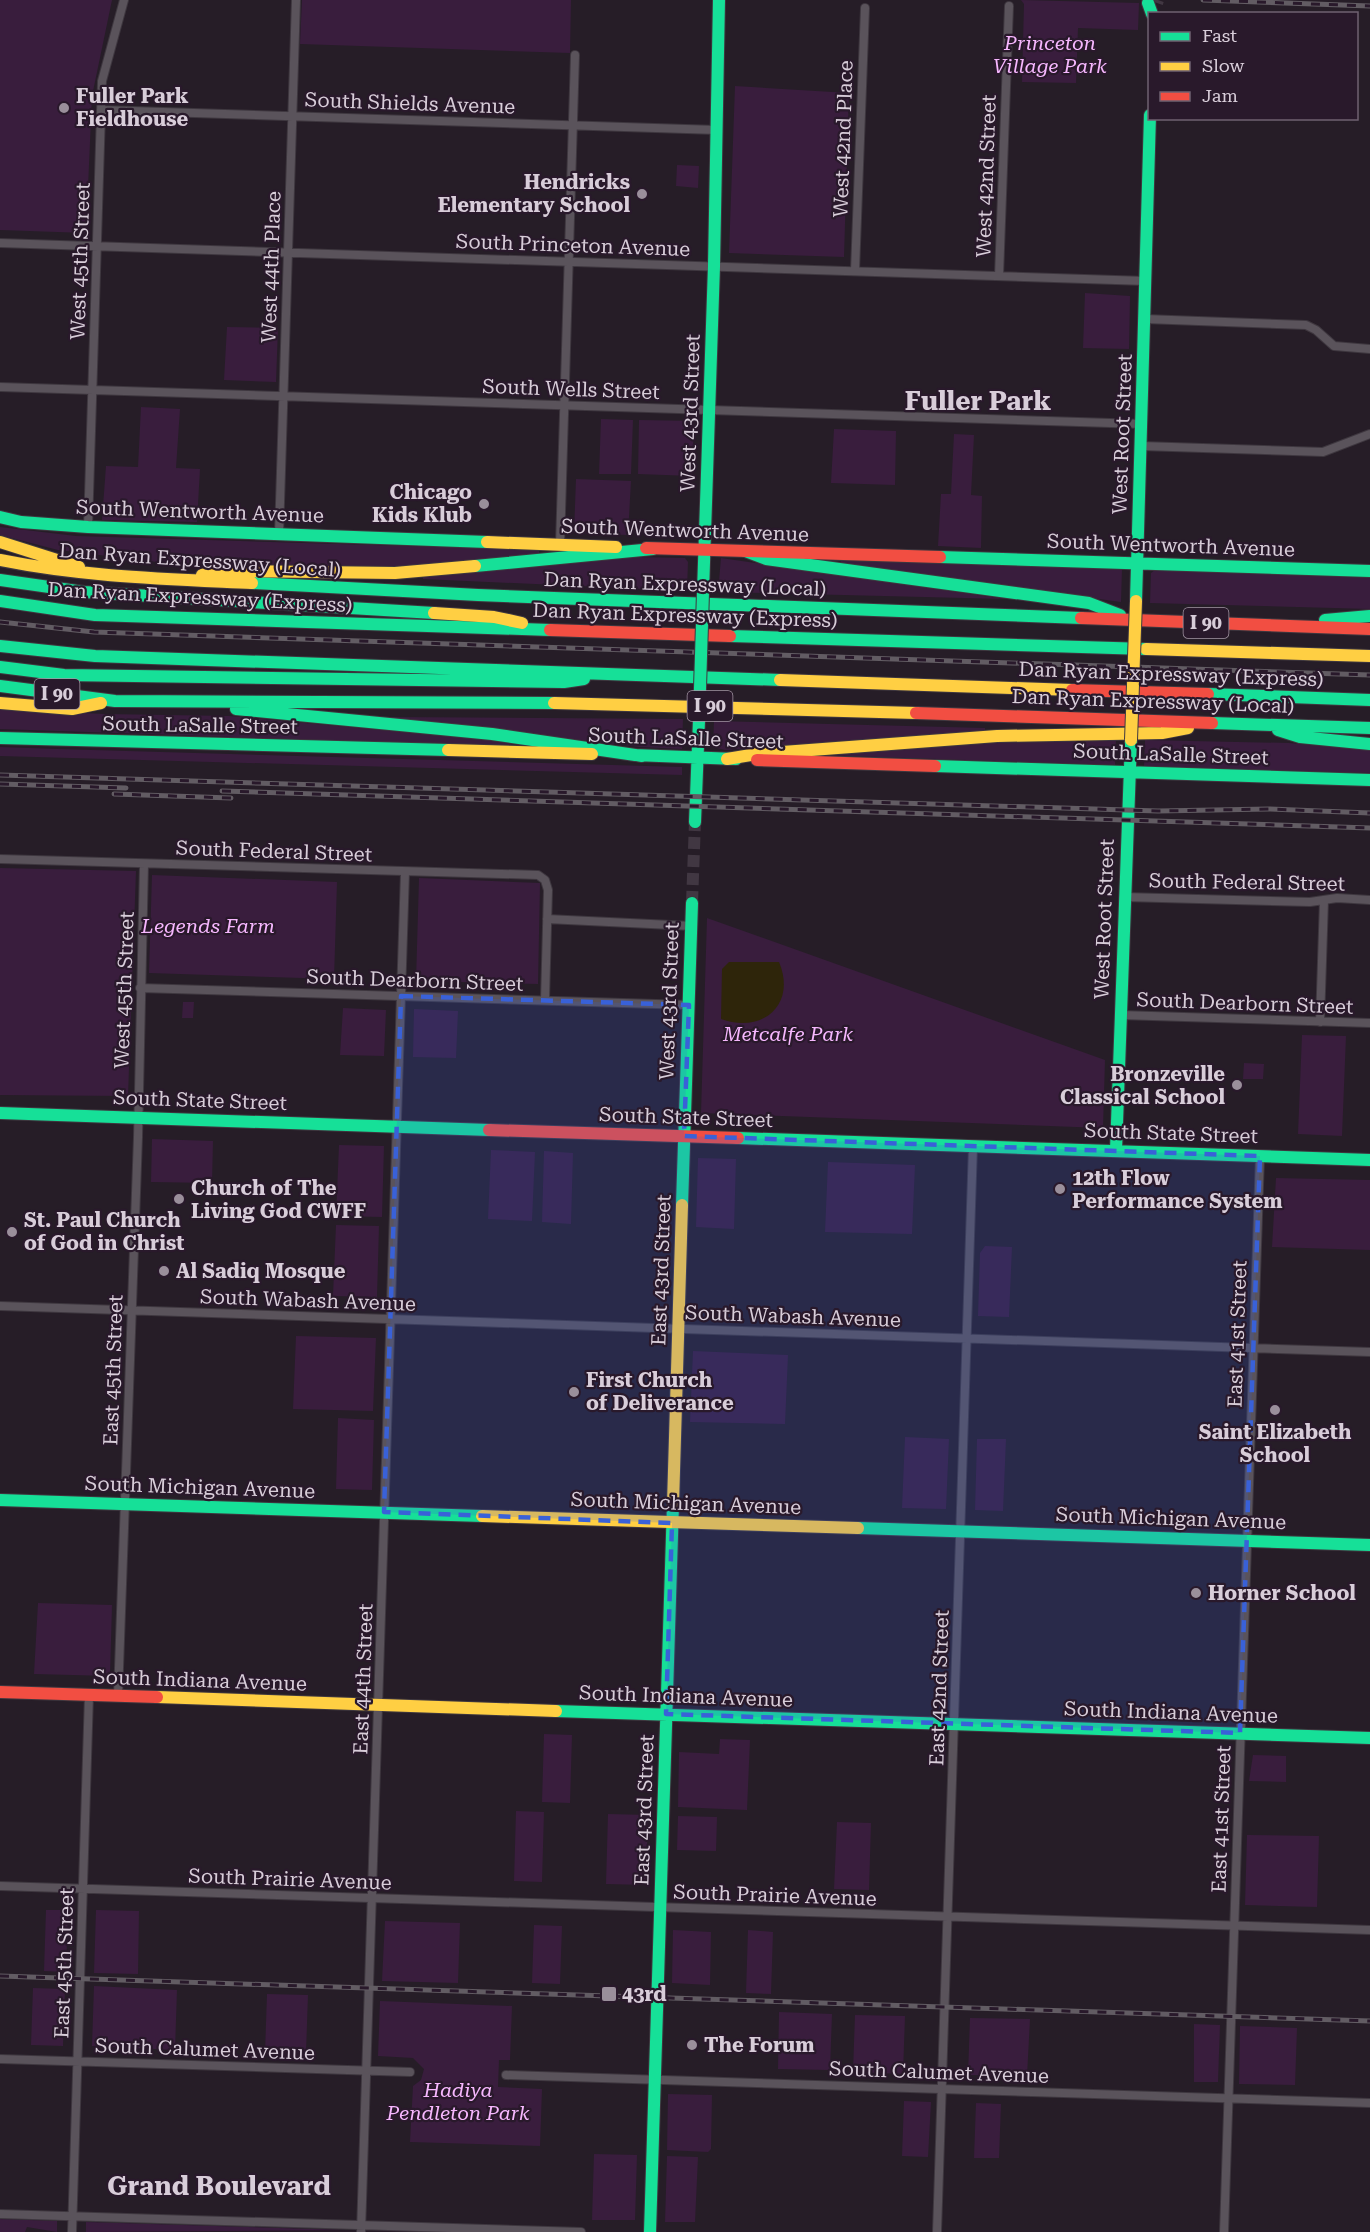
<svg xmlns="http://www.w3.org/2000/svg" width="1370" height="2232" viewBox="0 0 1370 2232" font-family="'Roboto Serif',serif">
<rect width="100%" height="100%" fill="#261d27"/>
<path fill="#391d3d" d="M0 0H112L92 96 86 233 0 230Z
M302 0H571L570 53 300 44Z
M1021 0 1139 3 1138 30 1078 28 1076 83 1022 82 1024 4Z
M735 86 849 93 844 257 729 253Z
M677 165 699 166 698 188 676 186Z
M1085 293 1130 296 1129 349 1083 348Z
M227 327 278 328 276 382 224 380Z
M141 407 180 409 176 468 200 469 197 522 102 520 106 466 138 467Z
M601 419 633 420 631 474H599Z
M639 420 694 421 692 476 638 474Z
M834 429 896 431 895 485 831 483Z
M954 434 974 435 971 495 982 496 981 548 938 546 941 494H951Z
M576 479 631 481 628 535 574 533Z
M0 527 76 536 539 550V555L410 567 165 563 58 550 0 535Z
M635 557 685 558 688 562 687 591 423 579V577Z
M721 558 1005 599 718 592Z
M841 560 1122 569 1121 602 840 563Z
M1155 570 1370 578V609L1150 603 1151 573Z
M0 709 105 714 229 716 489 740 528 747 0 729Z
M385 717 683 719 682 749 640 747Z
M714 721 985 728V731L725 750 713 747Z
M1116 739 1115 765 817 755 1025 740Z
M1145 740 1289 743 1370 750V773L1144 766Z
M0 747 58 749 682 767V775L0 756Z
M0 868 136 871 128 1096 0 1095Z
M152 875 337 882 334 979 149 973Z
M419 878 540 883 538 984 416 981Z
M707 918 1105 1060 1103 1128 701 1113Z
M183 1002H194L193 1018H182Z
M343 1008 386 1010 384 1056 340 1055Z
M414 1009 458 1011 456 1058 413 1057Z
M1302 1035 1346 1036 1342 1136 1298 1134Z
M1244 1063 1264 1064 1263 1079H1243Z
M152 1139 213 1141 212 1183 151 1182Z
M339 1145 384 1146 382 1217 336 1216Z
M491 1150 535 1152 532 1221 488 1219Z
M544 1151 573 1153 571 1224 542 1222Z
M698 1158 736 1159 734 1229 696 1227Z
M828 1162 915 1165 912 1234 825 1232Z
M1276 1178 1370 1180V1250L1272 1247Z
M336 1225 379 1226 377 1297 333 1296Z
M985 1246 1012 1247 1009 1317 978 1316 980 1253Z
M296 1336 376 1338 373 1411 293 1409Z
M693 1351 788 1355 785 1424 690 1422Z
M338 1418 374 1420 372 1490 336 1489Z
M905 1437 949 1439 946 1509 902 1508Z
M977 1439H1006L1003 1511 975 1510Z
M38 1603 112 1605 110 1676 34 1674Z
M544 1734 572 1735 570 1803 542 1802Z
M720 1739 750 1740 747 1810 678 1807 679 1752 719 1754Z
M1253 1755 1286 1756V1782L1249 1781Z
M516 1811 544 1812 542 1882 514 1881Z
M608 1814 648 1815 646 1885 606 1884Z
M678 1816 717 1817 716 1851 677 1850Z
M837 1822 871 1823 869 1890 834 1889Z
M1247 1835 1319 1836 1317 1907 1245 1905Z
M46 1910H68L66 1972 44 1971Z
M96 1910 139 1911 138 1974 94 1973Z
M385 1921 460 1923 458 1983 382 1981Z
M534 1925 562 1926 560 1984 532 1983Z
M673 1930 711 1932 710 1985 672 1983Z
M748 1930 773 1932 771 1994 746 1993Z
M94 1986 177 1990 175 2050 92 2046Z
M33 1988 65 1989 63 2046 31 2045Z
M267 1994 308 1995 306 2053H265Z
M380 2001 512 2006 510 2060H499L498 2087 542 2089 540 2146 410 2142 413 2086 421 2080 424 2069 413 2058 378 2056Z
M779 2012 832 2014 830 2070 778 2069Z
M855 2015 905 2016 903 2074 853 2072Z
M970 2018 1030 2019 1027 2076 968 2075Z
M1194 2024 1220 2025 1218 2082H1194Z
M1240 2026 1297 2028 1295 2085 1239 2084Z
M668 2094 712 2095 711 2149 708 2152 667 2150Z
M904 2101 931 2102 928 2157 902 2156Z
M976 2103 1001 2104 999 2158H974Z
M594 2154 637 2155 635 2220H592Z
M667 2156 698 2157 695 2222H665Z
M0 2219 57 2221V2232L27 2227 25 2232H0Z
M86 2222 346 2230 86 2232Z"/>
<path fill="#2e250a" d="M729 962H779C797 1005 762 1034 721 1019L722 969Z"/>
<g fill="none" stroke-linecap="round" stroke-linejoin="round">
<path stroke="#413742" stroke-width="12" stroke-dasharray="12 6" stroke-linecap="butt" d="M1157 3 1158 0
M692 903 695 822"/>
<defs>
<path id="street" d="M101 110 717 130
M0 243 1146 281
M855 271 865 8
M999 276 1009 6
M1145 319 1306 325 1316 330 1334 346 1370 349
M0 387 1142 424
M1141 446 1323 452 1370 434
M88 527 102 81 124 0
M279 534 296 0
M560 545 575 55
M0 859 538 875 545 880 548 890 545 1000
M1124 897 1310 902 1337 898 1370 900
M547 919 692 926
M140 988 689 1005
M1120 1015 1370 1023
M1320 1022 1324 900
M0 1306 1370 1352
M118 1696 138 1137 144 864
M0 1886 1370 1930
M0 2059 410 2072
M506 2075 1370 2103
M0 2214 581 2232
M72 2232 89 1695
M361 2232 405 872
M937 2232 973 1146
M1224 2232 1260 1156"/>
<path id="fast" d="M1148 3 1152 14
M0 517 21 522 88 527 487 542
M745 551 766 559 1089 603 1120 615
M940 557 1370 571
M475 566 653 549
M0 580 84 592 434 613
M252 583 478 595 1081 618
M703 592 714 266 719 0
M0 601 95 615 550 630
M1136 601 1150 115
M1325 620 1370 616
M730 636 1146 649
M0 646 95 656 780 680
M0 667 64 675 564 682 584 679
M0 686 115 701 554 703
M1208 694 1370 700
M236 709 492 734 642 756
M1212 723 1370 728
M1278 730 1300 737 1370 744
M0 738 448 750
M634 755 736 759
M935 766 1370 780
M695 822 699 720
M0 1113 489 1130
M738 1138 1370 1160
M1116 1150 1131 740
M682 1205 692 903
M0 1500 482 1516
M858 1528 1370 1545
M556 1711 1370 1738
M650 2232 673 1504"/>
<path id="slow" d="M0 542 79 567
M487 542 616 547
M0 560C83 577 167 579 252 583
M202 575 222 571 395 573 475 566
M434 613 494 617 522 623
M1146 649 1370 656
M780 680 1072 690
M0 703 72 709 101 703
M554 703 916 713
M448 750 592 754
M727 759 757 754 997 736 1162 733 1188 728
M673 1504 682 1205
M482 1516 858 1528
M157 1697 556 1711"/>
<path id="jam" d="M646 548 940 557
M1081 618 1370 629
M550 630 730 636
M1072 690 1208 694
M916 713 1212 723
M757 760 935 766
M489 1130 738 1138
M0 1692 157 1697"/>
</defs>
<use href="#street" stroke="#3e373f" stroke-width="10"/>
<use href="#fast" stroke="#3e373f" stroke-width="14"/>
<use href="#slow" stroke="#3e373f" stroke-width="14"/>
<use href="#jam" stroke="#3e373f" stroke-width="14"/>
<use href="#street" stroke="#5a535b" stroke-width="8"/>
<use href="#fast" stroke="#16e098" stroke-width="12"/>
<use href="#slow" stroke="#ffcf43" stroke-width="12"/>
<use href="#jam" stroke="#f24e42" stroke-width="12"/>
<defs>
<path id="rail" d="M1203 0 1370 6
M0 622 94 632 1370 675
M0 775 1158 811 1269 809 1370 813
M0 784 126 788
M222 791 1370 828
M114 794 231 798
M0 1976 1370 2021"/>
</defs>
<use href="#rail" stroke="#625c63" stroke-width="5"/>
<use href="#rail" stroke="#29192b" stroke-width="3" stroke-dasharray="9" stroke-linecap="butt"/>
<defs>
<path id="fast-bridge" d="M699 720 703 592"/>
<path id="slow-bridge" d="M1131 740 1136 601"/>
</defs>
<use href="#fast-bridge" stroke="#3e373f" stroke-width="14" stroke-linecap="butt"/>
<use href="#slow-bridge" stroke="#3e373f" stroke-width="14" stroke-linecap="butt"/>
<use href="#fast-bridge" stroke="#16e098" stroke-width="12"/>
<use href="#slow-bridge" stroke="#ffcf43" stroke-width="12"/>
</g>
<path fill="#3961d8" fill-opacity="0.2" stroke="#3961d8" stroke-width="4.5" stroke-dasharray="12 8" stroke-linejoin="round" d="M401 996 689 1005 684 1136 1260 1156 1240 1733 666 1714 672 1523 384 1512Z"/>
<g fill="#9a8f9b" stroke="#29192b" stroke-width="2">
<circle cx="64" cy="108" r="6"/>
<circle cx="642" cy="194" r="6"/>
<circle cx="484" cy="504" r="6"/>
<circle cx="1237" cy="1085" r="6"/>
<circle cx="1060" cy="1189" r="6"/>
<circle cx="179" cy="1199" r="6"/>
<circle cx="12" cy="1232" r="6"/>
<circle cx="164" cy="1271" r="6"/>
<circle cx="574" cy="1392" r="6"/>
<circle cx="1275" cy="1410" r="6"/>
<circle cx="1196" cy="1593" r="6"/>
<rect x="601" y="1986" width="16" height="16" rx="3"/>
<circle cx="692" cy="2045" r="6"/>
</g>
<g text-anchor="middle" stroke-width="4.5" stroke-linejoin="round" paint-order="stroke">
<g fill="#29192b" stroke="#a497a5" stroke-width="1.5">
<rect x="1183.5" y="608" width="45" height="30" rx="4.5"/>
<rect x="34.5" y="679" width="45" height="30" rx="4.5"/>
<rect x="687.5" y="691" width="45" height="30" rx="4.5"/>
</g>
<g font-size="18" font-weight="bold" fill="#d8cdd9">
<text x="1206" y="629">I 90</text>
<text x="57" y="700">I 90</text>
<text x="710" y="712">I 90</text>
</g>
<g font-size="20" font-style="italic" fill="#f6b7fe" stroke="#29192b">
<text x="1050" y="50">Princeton<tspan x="1050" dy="23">Village Park</tspan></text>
<text x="208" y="933">Legends Farm</text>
<text x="788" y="1041">Metcalfe Park</text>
<text x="458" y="2097">Hadiya<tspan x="458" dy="23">Pendleton Park</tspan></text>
</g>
<g font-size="20" font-weight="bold" fill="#d8cdd9" stroke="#29192b" text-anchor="start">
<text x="76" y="103">Fuller Park<tspan x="76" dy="23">Fieldhouse</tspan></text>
<text x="630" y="189" text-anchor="end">Hendricks<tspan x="630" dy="23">Elementary School</tspan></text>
<text x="472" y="499" text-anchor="end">Chicago<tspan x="472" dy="23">Kids Klub</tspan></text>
<text x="1225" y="1081" text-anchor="end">Bronzeville<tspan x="1225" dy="23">Classical School</tspan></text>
<text x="1072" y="1185">12th Flow<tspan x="1072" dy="23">Performance System</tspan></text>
<text x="191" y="1195">Church of The<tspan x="191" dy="23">Living God CWFF</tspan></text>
<text x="24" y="1227">St. Paul Church<tspan x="24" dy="23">of God in Christ</tspan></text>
<text x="176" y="1278">Al Sadiq Mosque</text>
<text x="586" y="1387">First Church<tspan x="586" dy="23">of Deliverance</tspan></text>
<text x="1275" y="1439" text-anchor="middle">Saint Elizabeth<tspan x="1275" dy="23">School</tspan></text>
<text x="1208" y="1600">Horner School</text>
<text x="622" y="2001">43rd</text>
<text x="704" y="2052">The Forum</text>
</g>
<g font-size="20" fill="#d8cdd9" stroke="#29192b">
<text transform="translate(410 103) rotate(2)" y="7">South Shields Avenue</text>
<text transform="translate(843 139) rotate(-88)" y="7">West 42nd Place</text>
<text transform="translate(986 176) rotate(-88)" y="7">West 42nd Street</text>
<text transform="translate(573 245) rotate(2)" y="7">South Princeton Avenue</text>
<text transform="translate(80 261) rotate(-88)" y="7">West 45th Street</text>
<text transform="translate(271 267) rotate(-88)" y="7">West 44th Place</text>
<text transform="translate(571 389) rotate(2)" y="7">South Wells Street</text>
<text transform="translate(690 413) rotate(-88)" y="7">West 43rd Street</text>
<text transform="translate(1122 434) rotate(-88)" y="7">West Root Street</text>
<text transform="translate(200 511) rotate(2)" y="7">South Wentworth Avenue</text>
<text transform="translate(685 530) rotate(2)" y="7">South Wentworth Avenue</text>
<text transform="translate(1171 545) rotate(2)" y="7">South Wentworth Avenue</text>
<text transform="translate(200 560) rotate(4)" y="7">Dan Ryan Expressway (Local)</text>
<text transform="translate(685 584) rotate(2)" y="7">Dan Ryan Expressway (Local)</text>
<text transform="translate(200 597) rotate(3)" y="7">Dan Ryan Expressway (Express)</text>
<text transform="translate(685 615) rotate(2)" y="7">Dan Ryan Expressway (Express)</text>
<text transform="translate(1171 674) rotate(2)" y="7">Dan Ryan Expressway (Express)</text>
<text transform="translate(1153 701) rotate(2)" y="7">Dan Ryan Expressway (Local)</text>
<text transform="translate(200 725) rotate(1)" y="7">South LaSalle Street</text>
<text transform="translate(686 738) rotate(2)" y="7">South LaSalle Street</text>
<text transform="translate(1171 754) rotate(2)" y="7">South LaSalle Street</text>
<text transform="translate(274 851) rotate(2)" y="7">South Federal Street</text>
<text transform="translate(1247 882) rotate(1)" y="7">South Federal Street</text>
<text transform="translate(1104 919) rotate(-88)" y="7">West Root Street</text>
<text transform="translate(415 980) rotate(2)" y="7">South Dearborn Street</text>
<text transform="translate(124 990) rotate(-88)" y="7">West 45th Street</text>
<text transform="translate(669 1001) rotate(-88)" y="7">West 43rd Street</text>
<text transform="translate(1245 1003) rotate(2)" y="7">South Dearborn Street</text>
<text transform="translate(200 1100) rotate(2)" y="7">South State Street</text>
<text transform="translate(686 1117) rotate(2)" y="7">South State Street</text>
<text transform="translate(1171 1133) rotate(2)" y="7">South State Street</text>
<text transform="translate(661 1270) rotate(-88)" y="7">East 43rd Street</text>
<text transform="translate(308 1300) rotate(2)" y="7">South Wabash Avenue</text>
<text transform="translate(793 1316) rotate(2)" y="7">South Wabash Avenue</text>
<text transform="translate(1237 1334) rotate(-88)" y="7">East 41st Street</text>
<text transform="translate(113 1370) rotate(-88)" y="7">East 45th Street</text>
<text transform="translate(200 1487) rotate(2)" y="7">South Michigan Avenue</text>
<text transform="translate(686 1503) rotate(2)" y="7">South Michigan Avenue</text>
<text transform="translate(1171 1518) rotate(2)" y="7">South Michigan Avenue</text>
<text transform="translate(363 1679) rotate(-88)" y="7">East 44th Street</text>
<text transform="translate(200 1680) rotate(2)" y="7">South Indiana Avenue</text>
<text transform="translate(939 1688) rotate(-88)" y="7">East 42nd Street</text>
<text transform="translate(686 1696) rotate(2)" y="7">South Indiana Avenue</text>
<text transform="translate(1171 1712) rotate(2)" y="7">South Indiana Avenue</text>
<text transform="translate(644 1810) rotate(-88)" y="7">East 43rd Street</text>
<text transform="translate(1221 1819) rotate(-88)" y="7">East 41st Street</text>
<text transform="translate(290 1879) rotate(2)" y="7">South Prairie Avenue</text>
<text transform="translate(775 1895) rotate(2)" y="7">South Prairie Avenue</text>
<text transform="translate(64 1963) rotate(-88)" y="7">East 45th Street</text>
<text transform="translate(205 2049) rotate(2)" y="7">South Calumet Avenue</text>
<text transform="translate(939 2072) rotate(2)" y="7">South Calumet Avenue</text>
</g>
<g font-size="26" font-weight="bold" fill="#d8cdd9" stroke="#29192b">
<text x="978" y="410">Fuller Park</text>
<text x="219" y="2195">Grand Boulevard</text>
</g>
</g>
<rect x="1148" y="12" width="210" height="108" fill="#29192b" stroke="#6f6171" stroke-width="1.5"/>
<rect x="1160" y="32" width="30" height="9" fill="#16e098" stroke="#6f6171" stroke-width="1.5"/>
<text x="1202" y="42" font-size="18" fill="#d8cdd9">Fast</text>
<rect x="1160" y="62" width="30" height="9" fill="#ffcf43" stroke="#6f6171" stroke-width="1.5"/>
<text x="1202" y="72" font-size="18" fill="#d8cdd9">Slow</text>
<rect x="1160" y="92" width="30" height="9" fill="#f24e42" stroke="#6f6171" stroke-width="1.5"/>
<text x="1202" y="102" font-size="18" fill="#d8cdd9">Jam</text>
</svg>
